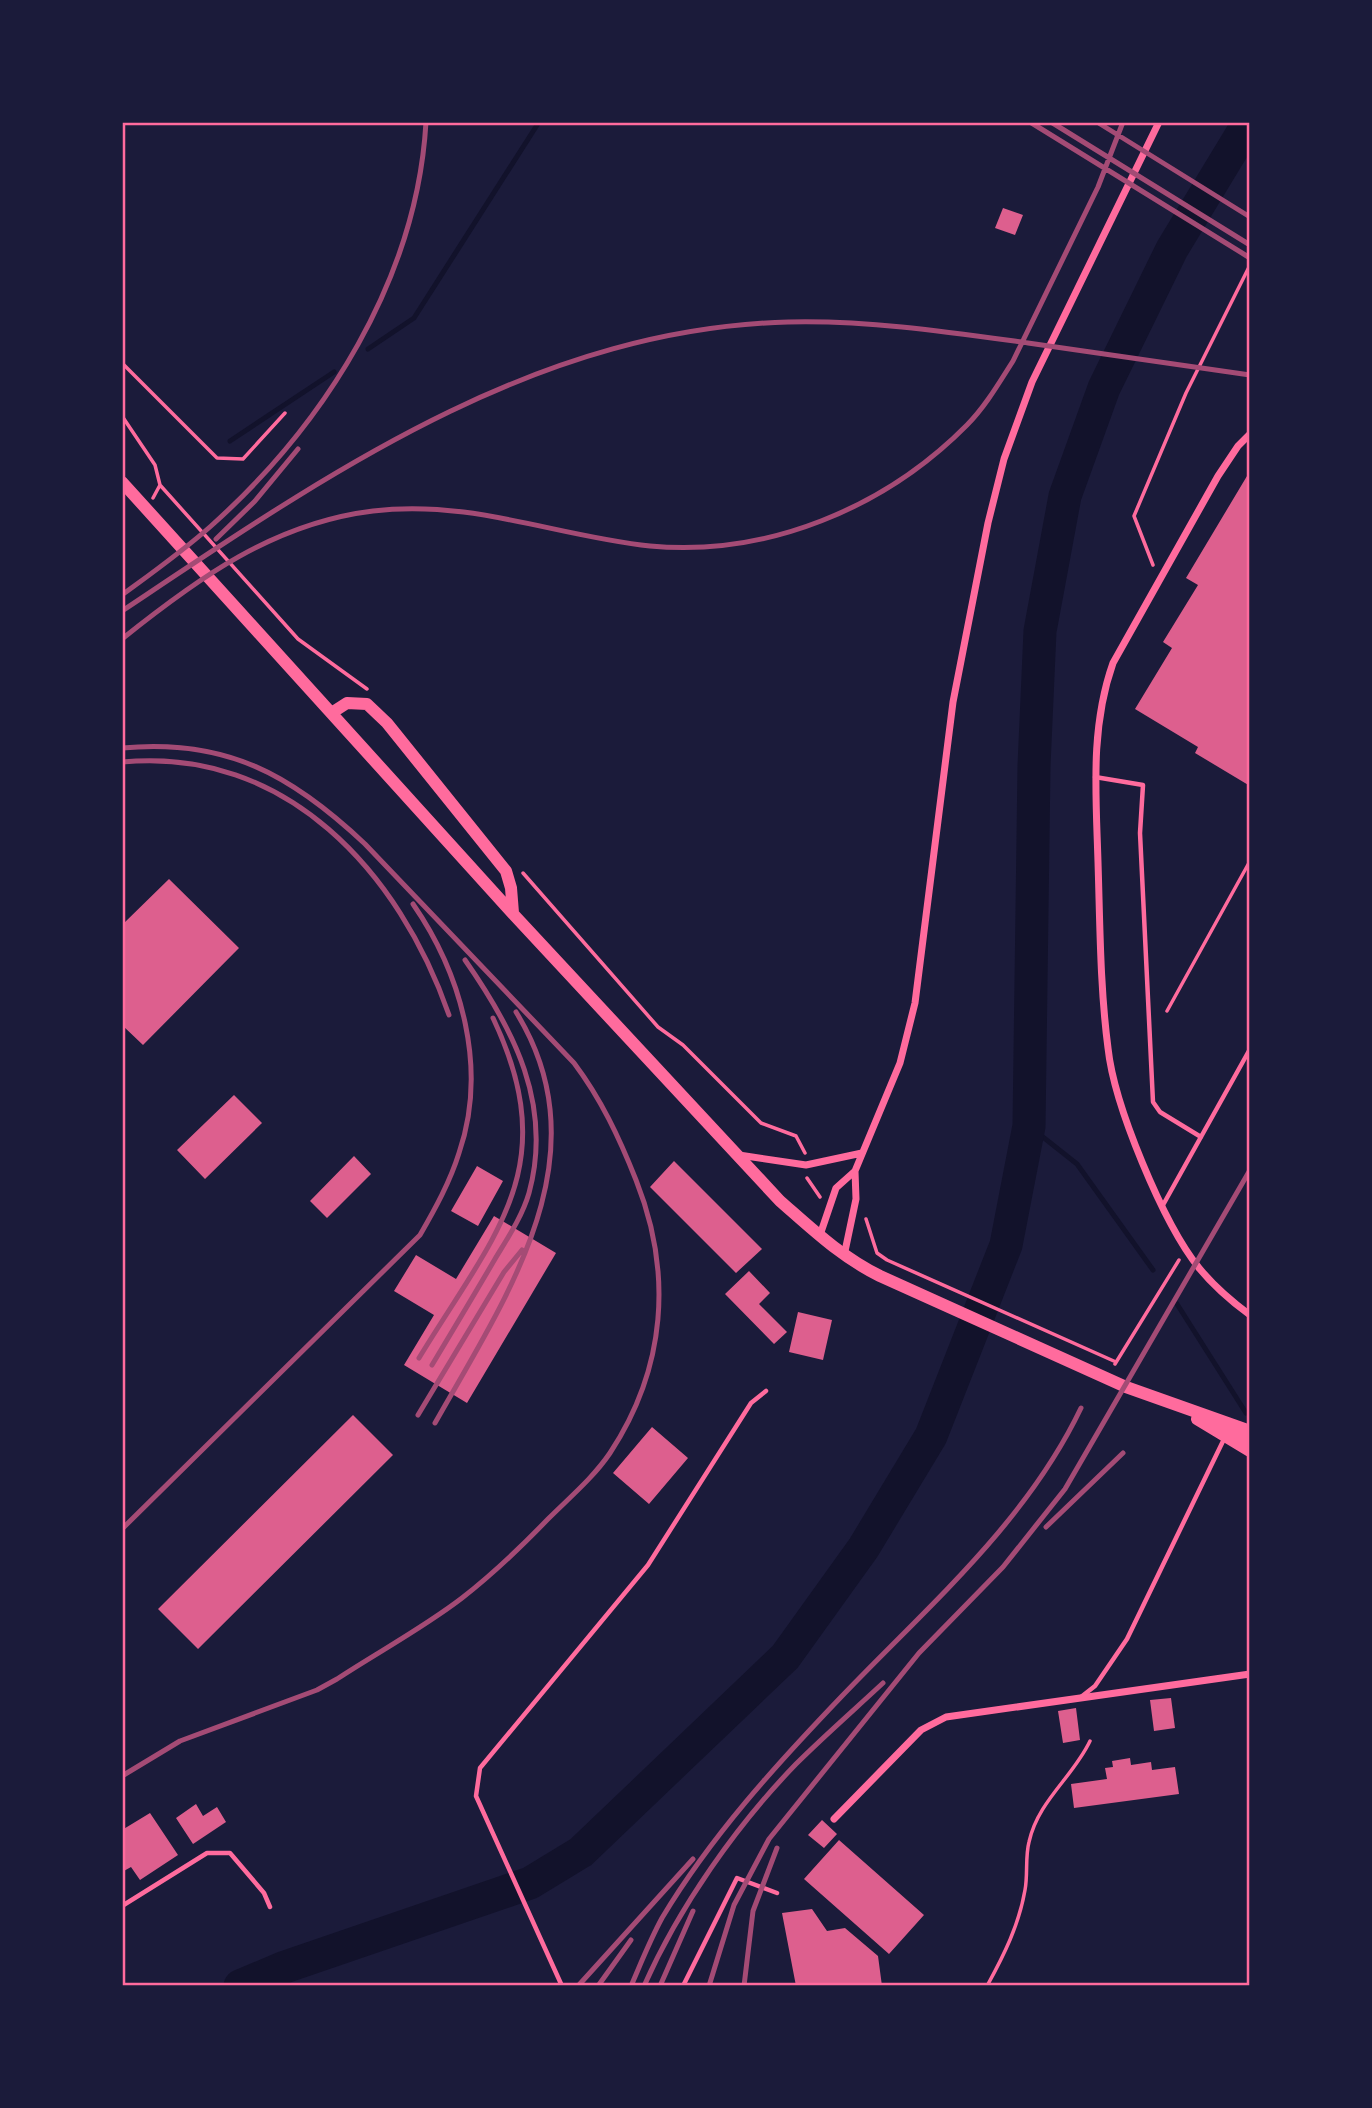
<svg xmlns="http://www.w3.org/2000/svg" width="1372" height="2108" viewBox="0 0 1372 2108" font-family="'PT Sans',sans-serif">
<rect width="100%" height="100%" fill="#1b1b3a"/>
<g fill="none" stroke-linecap="round" stroke-linejoin="round">
<path stroke="#12122b" stroke-width="5" d="M368 349 414 318 539 122
M230 441 334 372
M1029 1126 1077 1164 1153 1270
M1177 1304 1246 1413"/>
<path stroke="#12122b" stroke-width="33" d="M240 1986 285 1967 530 1883 581 1852 785 1657 864 1547 931 1436 1006 1245 1029 1126 1034 766 1040 631 1065 496 1104 388 1172 249 1249 122"/>
</g>
<path fill="#dd5f8e" d="M1003 208 1023 215 1015 235 995 228Z
M1250 471V786L1195 753 1198 747 1135 709 1172 648 1163 642 1198 585 1186 578Z
M169 879 239 948 143 1045 122 1025V925Z
M234 1095 262 1123 205 1179 177 1150Z
M354 1156 371 1174 327 1218 310 1201Z
M674 1161 762 1249 736 1273 650 1187Z
M477 1166 503 1181 478 1226 451 1211Z
M494 1216 556 1253 467 1403 404 1365 434 1315 394 1291 416 1255 456 1279Z
M749 1271 770 1293 759 1304 787 1332 774 1344 725 1294Z
M798 1312 832 1320 823 1360 789 1352Z
M353 1415 393 1455 198 1649 158 1609Z
M652 1427 688 1458 649 1504 613 1473Z
M1171 1698 1175 1728 1154 1731 1150 1700Z
M1076 1708 1080 1740 1063 1743 1058 1711Z
M1130 1758 1131 1765 1151 1762 1152 1770 1175 1767 1179 1794 1074 1808 1071 1784 1107 1779 1105 1768 1113 1767 1112 1761Z
M196 1804 203 1816 217 1807 226 1822 193 1844 176 1818Z
M150 1813 178 1855 140 1880 131 1867 122 1872V1830Z
M822 1820 837 1834 824 1848 808 1835Z
M839 1840 924 1915 889 1954 804 1879Z
M812 1909 827 1931 845 1928 878 1956 882 1986H796L782 1913Z"/>
<g fill="none" stroke-linecap="round" stroke-linejoin="round">
<path stroke="#ff6b9d" stroke-width="3.5" d="M122 363 217 458 243 459 285 413
M122 416 155 465 160 485 153 498
M160 485 298 639 367 689
M1153 565 1134 516 1186 393 1250 265
M523 873 658 1027 683 1045 761 1123 796 1136 805 1153
M1167 1011 1250 861
M807 1178 820 1197
M866 1219 877 1253 887 1260 1116 1362
M1115 1364 1179 1260
M987 1986C1004 1955 1019 1925 1025 1890 1028 1875 1025 1857 1029 1842 1038 1801 1073 1777 1090 1741"/>
<path stroke="#ff6b9d" stroke-width="4.5" d="M1095 777 1143 785 1140 833 1153 1102 1160 1112 1201 1137
M1163 1205 1250 1049
M1081 1697 1095 1686 1127 1639 1225 1437
M122 1906 207 1853H230L264 1893 270 1907
M562 1986 476 1796 480 1768 648 1565 751 1403 766 1391
M683 1986 737 1878 777 1893"/>
<path stroke="#ff6b9d" stroke-width="7" d="M1250 434 1238 446 1218 476 1113 663C1090 728 1096 794 1098 862 1100 924 1100 987 1108 1048 1114 1105 1163 1223 1199 1268 1213 1285 1231 1301 1250 1315
M739 1155 806 1165 862 1153
M820 1235 836 1188 855 1171
M844 1256 856 1199 855 1171 900 1063 915 1003 953 702 988 523 1004 459 1032 382 1159 122
M834 1819 921 1730 946 1717 1250 1674"/>
<path stroke="#ff6b9d" stroke-width="12" d="M122 482 515 916 780 1201C812 1229 841 1257 880 1276L1126 1387 1250 1431
M333 712 347 703 367 704 387 723 506 871 511 888 513 913
M1197 1419 1250 1451
M1221 1429 1250 1441"/>
<path stroke="#a44b75" stroke-width="5" d="M1030 122 1250 258
M1051 122 1250 245
M1097 122 1250 217
M216 539 255 501 298 449
M122 595C152 573 183 551 211 526 325 424 417 279 426 122
M122 611C326 475 534 329 788 322 869 320 949 332 1028 343 1102 354 1176 364 1250 375
M122 639C198 578 274 523 373 511 470 499 556 536 650 546 767 557 885 508 967 425 985 407 999 383 1013 361L1098 187 1123 122
M122 748C226 738 292 775 365 844L574 1063C601 1099 619 1137 636 1180 673 1273 666 1368 610 1453 593 1478 569 1498 548 1519 521 1547 493 1574 462 1598 423 1628 378 1652 337 1679L317 1690 180 1741 122 1776
M122 762C286 746 400 873 449 1015
M419 1358C495 1233 564 1168 493 1018
M432 1365C453 1330 474 1295 495 1259 507 1239 522 1217 529 1193 553 1105 514 1030 465 960
M418 1415 504 1272 522 1250
M435 1423C506 1297 605 1156 516 1012
M1046 1527 1123 1453
M122 1529 420 1235C435 1209 450 1182 459 1153 488 1069 462 975 413 904
M578 1986 693 1859
M598 1986 631 1940
M631 1986C641 1963 650 1940 662 1918 711 1836 776 1765 842 1696 928 1606 1026 1523 1081 1408
M644 1986C679 1907 736 1826 796 1764 824 1736 854 1710 883 1683
M660 1986 693 1911
M709 1986 734 1905 769 1839 919 1653 1003 1567 1065 1489 1250 1170
M744 1986 753 1911 777 1848"/>
</g>
<rect width="1372" height="2108" fill="none" stroke="#1b1b3a" stroke-width="248"/>
<rect x="124" y="124" width="1124" height="1860" fill="none" stroke="#ff6b9d" stroke-width="2.5"/>
</svg>
